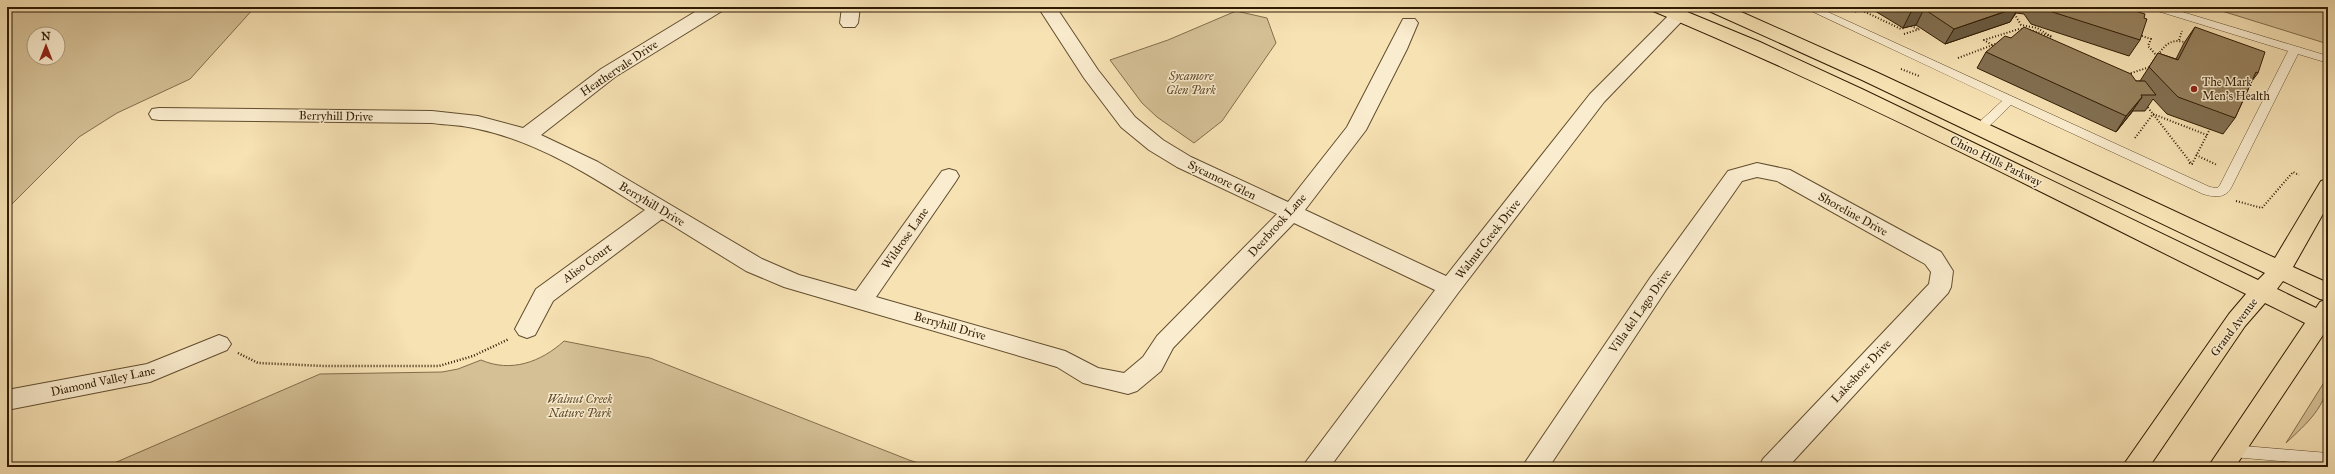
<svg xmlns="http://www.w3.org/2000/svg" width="2335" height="474" viewBox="0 0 2335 474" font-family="'IM FELL Great Primer',serif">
<rect width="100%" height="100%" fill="#f7e2b4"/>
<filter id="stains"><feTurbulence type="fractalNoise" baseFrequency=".005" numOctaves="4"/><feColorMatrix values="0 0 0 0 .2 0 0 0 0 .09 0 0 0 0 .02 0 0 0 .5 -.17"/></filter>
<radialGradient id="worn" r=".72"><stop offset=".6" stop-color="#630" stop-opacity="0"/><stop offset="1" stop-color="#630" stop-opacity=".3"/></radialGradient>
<path fill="#d5c096" stroke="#826e4c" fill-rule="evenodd" d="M7 7H255L190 79 117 113 79 137 7 209ZM34 34H58V58H34Z
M2209 7H2321L2328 22V44Z
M1236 11 1267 18 1276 43 1222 121 1194 143 1157 117 1142 103 1110 60 1168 40Z
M564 341 650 358 909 460 931 467H105L320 374 442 372 458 369 481 360C511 373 541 362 564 341Z
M2328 376C2328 406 2307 423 2286 443Z
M2293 460 2310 461 2322 467 2304 465 2297 467H2273V464Z"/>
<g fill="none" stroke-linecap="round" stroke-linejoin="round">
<defs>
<path id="lane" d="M1682 7H1693L1677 23H1669V19Z
M1803 7H1817L2210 187 2217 188 2220 185 2288 51 2151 9 2150 7H2166L2328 56V63L2298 54 2231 188C2224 199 2214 197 2203 194L2011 105 1984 131H1976L1974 128 1976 125 2002 101Z
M2232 445 2328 453V465L2232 457 2227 455 2224 451 2227 447Z"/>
<path id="street" d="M703 7H725L722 11 615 77 541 135 598 162 762 259 799 275 856 291 942 171 949 169 956 171 959 176 956 181 876 297 1065 351 1098 368 1124 373 1143 357 1157 336 1277 214 1177 167 1149 150 1121 127 1084 78 1038 7H1056L1098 70 1135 117 1163 140 1191 157 1288 202 1347 127 1403 19H1415L1418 23 1407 49 1366 130 1305 210 1446 276 1590 94 1667 17H1679L1682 21 1604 102 1458 293 1330 467H1302L1435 290 1294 223 1173 348 1161 371 1137 391 1128 394 1083 383 1057 367 784 287 746 271 662 219 553 301 535 335 527 338 519 335 515 329 536 289 645 210C593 177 539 142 478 129 463 125 447 125 432 123L159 120 152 119 149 114 152 109 159 108 432 111 478 116 523 128 601 69Z
M842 7H860L858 23 855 27H843L840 23Z
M1757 163 1790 170 1941 252 1953 271 1951 287 1948 293 1788 467H1759L1763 459 1929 284 1931 272 1925 264 1777 181 1757 177 1742 181 1666 290 1549 467H1522L1650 278 1728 171Z
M219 335 227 338 231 344 227 350 150 382 7 410V390L147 364Z"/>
<path id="primary" d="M1650 7H1675L1760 42 1864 90 2258 280 2265 273 1862 80 1709 11 1706 7H1730L1876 72 2275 258 2321 181 2328 179V205L2293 267 2328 283V333L2325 332 2235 467H2208L2305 323 2265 303 2245 326 2149 467H2122L2229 314 2246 294C2050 197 1855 95 1653 11ZM2283 281 2320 299 2325 300 2320 302 2316 308 2277 289Z"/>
</defs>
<use href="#lane" stroke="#614d2e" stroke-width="1"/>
<use href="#street" stroke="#614d2e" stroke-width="2"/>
<use href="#primary" stroke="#2f1b02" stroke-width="2"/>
<path stroke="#2f1b02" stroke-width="2" stroke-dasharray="1 2" stroke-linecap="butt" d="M1859 9 1901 29 1906 27
M1855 12 1864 7
M1911 26 1918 29
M1904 34 1920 29
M2139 35 2151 39 2148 46 2157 56
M2179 40 2182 31
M1992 45 1984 40 2019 29 2031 30 2052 37 2037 28 2021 25 2014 13
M2158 55C2166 43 2173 38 2187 43
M1958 58 1998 43
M1901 69 1919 76
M2128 74 2150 67
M2146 105 2191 163
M2135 138 2153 114 2207 135
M2196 155 2217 165
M2189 163 2192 164 2211 127
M2236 201 2262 208 2293 172 2299 175"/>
<path stroke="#2f1b02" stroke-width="2.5" stroke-dasharray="1 2" stroke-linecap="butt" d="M238 353 258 363 324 366H439L473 356 509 339"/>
<use href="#lane" fill="#faecce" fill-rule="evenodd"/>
<use href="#street" fill="#faecce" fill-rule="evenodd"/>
<use href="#primary" fill="#f7e2b4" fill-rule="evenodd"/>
</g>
<path fill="#827052" stroke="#2f1b02" d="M1870 7H2126V8L2140 40 2129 56 2031 24 2024 14 2016 13 2010 22 1945 44 1916 25 1903 28 1870 8Z
M2195 27 2258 73 2252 81 2235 118 2223 134 2167 114 2153 99 2145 111H2133L2116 132 1977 68 1986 52 2011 38 2136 81H2140L2158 53 2176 59 2184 43Z"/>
<path fill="#6a5b42" stroke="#2f1b02" d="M2019 7 2010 22 1945 44 1954 29Z
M1924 9 1916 25 1903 28 1911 12Z
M2142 97 2131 113 2116 132 2126 116Z"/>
<path fill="#97825f" stroke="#2f1b02" d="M1902 7H2018L1954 29 1924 9 1911 12Z
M2039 7H2126V8L2145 14 2144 18 2147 19 2140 40 2040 8Z
M2024 27 2131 74 2136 81H2145L2156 95H2141L2142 97 2126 116 1986 52 2005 36 2011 38Z
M2195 27 2265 52 2258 73 2256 72 2235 118 2178 97 2149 67 2158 53 2178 60Z"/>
<circle fill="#8f2418" stroke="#faecce" stroke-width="1.5" cx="2194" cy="89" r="4"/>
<g text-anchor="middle" stroke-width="3" stroke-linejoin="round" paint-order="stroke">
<g font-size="12" fill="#2f1b02" stroke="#faecce">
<text transform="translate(619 68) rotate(-34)" y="4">Heathervale Drive</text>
<text transform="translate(336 116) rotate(1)" y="4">Berryhill Drive</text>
<text transform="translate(1996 161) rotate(26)" y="4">Chino Hills Parkway</text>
<text transform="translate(1222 180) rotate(26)" y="4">Sycamore Glen</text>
<text transform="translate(652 204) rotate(31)" y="4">Berryhill Drive</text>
<text transform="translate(1853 214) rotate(29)" y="4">Shoreline Drive</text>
<text transform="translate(1277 225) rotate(-48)" y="4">Deerbrook Lane</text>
<text transform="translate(905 238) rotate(-55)" y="4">Wildrose Lane</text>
<text transform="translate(1488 239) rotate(-52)" y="4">Walnut Creek Drive</text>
<text transform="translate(587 263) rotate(-36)" y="4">Aliso Court</text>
<text transform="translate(1640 311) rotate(-55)" y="4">Villa del Lago Drive</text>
<text transform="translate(950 326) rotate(16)" y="4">Berryhill Drive</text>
<text transform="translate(2234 327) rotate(-53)" y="4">Grand Avenue</text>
<text transform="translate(1861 371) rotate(-47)" y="4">Lakeshore Drive</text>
<text transform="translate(103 381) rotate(-12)" y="4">Diamond Valley Lane</text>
</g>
<g font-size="12" font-style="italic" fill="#614d2e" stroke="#faecce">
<text x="1191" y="80">Sycamore<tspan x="1191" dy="14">Glen Park</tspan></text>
<text x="580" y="403">Walnut Creek<tspan x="580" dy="14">Nature Park</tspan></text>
</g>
<g font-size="12" fill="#2f1b02" stroke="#faecce" text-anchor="start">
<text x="2202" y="86">The Mark<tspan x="2202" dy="14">Men's Health</tspan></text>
</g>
</g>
<rect width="2335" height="474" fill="none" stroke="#f7e2b4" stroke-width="24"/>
<rect x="8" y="8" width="2319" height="458" fill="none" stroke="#2f1b02" stroke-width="2"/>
<rect x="12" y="12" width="2311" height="450" fill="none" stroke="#2f1b02"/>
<g transform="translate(46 46)"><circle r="19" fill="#faecce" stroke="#a9987c"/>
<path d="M0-3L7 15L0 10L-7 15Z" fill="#8f2418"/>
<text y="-6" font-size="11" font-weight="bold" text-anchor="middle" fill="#2f1b02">N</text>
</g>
<rect width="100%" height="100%" filter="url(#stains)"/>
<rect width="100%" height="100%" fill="url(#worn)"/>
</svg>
